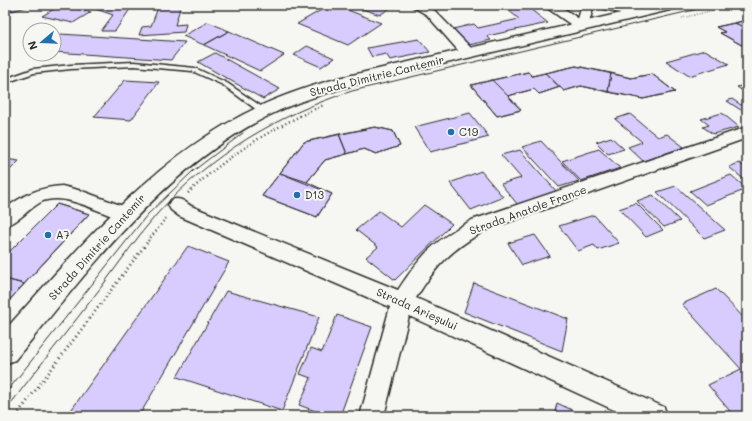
<svg xmlns="http://www.w3.org/2000/svg" width="752" height="421" viewBox="0 0 752 421" font-family="Mali,sans-serif">
<rect width="100%" height="100%" fill="#f6f6f2"/>
<filter id="ink" filterUnits="userSpaceOnUse"><feTurbulence type="fractalNoise" baseFrequency=".025" numOctaves="2"/><feDisplacementMap in="SourceGraphic" scale="8" xChannelSelector="R" yChannelSelector="G"/><feConvolveMatrix kernelMatrix="1 2 1 2 8 2 1 2 1" color-interpolation-filters="sRGB"/></filter>
<g filter="url(#ink)">
<path fill="#d8ccfe" stroke="#2b2b2b" d="M9 5H33L12 11Z
M61 5 91 12 73 23 42 16Z
M98 5 120 6 133 5 115 31H101L113 15 93 8Z
M159 5H181L175 25 186 24 184 32 139 35 142 27 151 26Z
M330 5H335L381 23 348 45 297 24Z
M351 5H394L380 15Z
M502 5H525L548 23 487 36 491 40 469 45 453 29 474 24 478 28 519 19Z
M747 20V48L720 33 725 32 716 27Z
M747 20V29L735 23Z
M208 22 229 31 204 45 183 36Z
M735 23 747 29V48L720 33 725 32 716 27Z
M229 31 284 55 260 71 204 45Z
M60 34 185 42 171 60 54 52V39Z
M419 39 430 52 390 60 386 54 372 57 367 48Z
M307 46 334 58 321 67 294 55Z
M705 50 729 64 689 76 666 61Z
M215 53 280 89 263 99 198 62Z
M576 66 631 78 652 74 675 92 643 99 581 86 564 91 560 87 539 94 534 89 508 96 521 110 497 116 471 85 528 72 532 76Z
M576 66 611 73 608 92 581 86 564 91 545 73Z
M528 72 532 76 545 73 560 87 539 94 534 89 508 96 492 80Z
M611 73 631 78 652 74 675 92 643 99 608 92Z
M125 80 159 82 131 120 94 117Z
M492 80 508 96 521 110 497 116 471 85Z
M747 84V94L737 87Z
M732 99 741 105 747 103V114L727 101Z
M470 113 489 137 430 152 414 127Z
M722 113 739 127 713 134 703 127 709 125 701 119Z
M630 114 658 137 667 134 684 147 643 161 628 147 642 142 615 119Z
M375 127 393 131 400 146 376 154 364 149 325 160 307 182 332 194 317 217 262 196 304 142Z
M375 127 393 131 400 146 376 154 364 149 347 154 339 134Z
M339 134 347 154 325 160 307 182 280 173 304 142Z
M611 137 624 149 608 154 596 142Z
M541 141 579 181 559 187 522 147Z
M599 149 620 168 581 181 562 161Z
M520 150 557 192 518 205 501 184 521 178 501 155Z
M5 159 19 161 5 175Z
M739 163 747 169V182L729 167Z
M481 171 503 197 471 210 450 183Z
M280 173 332 194 317 217 262 196Z
M731 175 747 189 706 205 690 191Z
M676 186 725 230 704 238 657 192Z
M653 195 680 221 664 227 637 201Z
M636 203 663 230 646 237 619 209Z
M57 204 89 214 5 305V256Z
M57 204 89 214 24 284 5 279V256Z
M424 205 452 224 395 280 366 257 378 247 356 230 379 211 401 227Z
M594 215 619 243 598 250 594 245 578 251 559 226Z
M535 235 550 256 522 265 508 243Z
M188 246 229 262 139 416H67Z
M5 279 24 284 5 305Z
M474 283 568 319 562 351 464 312Z
M716 289 747 321V416H734L708 385 741 369 682 304Z
M226 291 319 317 282 411 177 377Z
M337 315 372 327 340 416H329L299 405 311 378 300 374 311 348 322 352Z
M557 403 585 416H554Z"/>
<g fill="none" stroke-linecap="round" stroke-linejoin="round">
<defs>
<path id="lane" d="M134 62 195 68 227 83 268 111 264 113H261L223 85 192 71 134 66 71 69 34 73 5 83V79L33 69 71 65Z"/>
<path id="street" d="M410 5H424L435 11 473 50 474 53 473 56H463L427 15Z
M582 5H594L588 26 582 30 576 26Z
M596 5 643 9 649 12C641 21 609 10 598 7Z
M747 127V138L486 230C452 249 436 265 416 298L664 407 667 416H627L409 316 384 416H360L390 307 179 216 171 210 168 205 171 200C180 197 184 201 191 206L398 290C421 255 435 240 472 220Z
M62 186 82 191 131 209 134 214 131 219 125 221C102 214 65 191 41 202 28 209 19 222 5 226V209C22 195 40 187 62 186Z"/>
<path id="secondary" d="M543 5H559L589 26 587 29H577Z"/>
<path id="primary" d="M656 5H681L679 8 674 9 350 86C323 94 296 102 270 115 163 168 89 270 15 360L5 364V330C79 247 154 157 256 108 282 95 311 86 339 78Z"/>
</defs>
<use href="#lane" stroke="#2b2b2b" stroke-width="3"/>
<use href="#street" stroke="#2b2b2b" stroke-width="3"/>
<use href="#secondary" stroke="#2b2b2b" stroke-width="3"/>
<use href="#primary" stroke="#2b2b2b" stroke-width="3"/>
<path stroke="#2b2b2b" stroke-width="1.5" stroke-dasharray="0.5 2" stroke-linecap="butt" d="M682 18 734 5"/>
<path stroke="#2b2b2b" stroke-width="2.5" stroke-dasharray="1 3" stroke-linecap="butt" d="M188 193C228 155 273 127 324 105
M148 241 166 218"/>
<path stroke="#2b2b2b" stroke-width="3" stroke-dasharray="1 3.5" stroke-linecap="butt" d="M16 416 149 240"/>
<use href="#lane" fill="#f6f6f2" fill-rule="evenodd"/>
<use href="#street" fill="#f6f6f2" fill-rule="evenodd"/>
<use href="#secondary" fill="#f6f6f2" fill-rule="evenodd"/>
<use href="#primary" fill="#f6f6f2" fill-rule="evenodd"/>
<path stroke="#2b2b2b" stroke-width="1" d="M5 394 147 215 193 171 243 133
M5 411C37 369 70 328 102 286 120 262 137 237 157 214 210 155 277 115 352 91L715 5"/>
</g>
</g>
<g fill="#1f6fb2" stroke="#f6f6f2" stroke-width="1.5">
<circle cx="451" cy="132" r="4"/>
<circle cx="297" cy="195" r="4"/>
<circle cx="48" cy="235" r="4"/>
</g>
<g text-anchor="middle" stroke-width="4" stroke-linejoin="round" paint-order="stroke">
<g font-size="11" fill="#2b2b2b" stroke="#f6f6f2">
<text transform="translate(377 76) rotate(-14)" y="4">Strada Dimitrie Cantemir</text>
<text transform="translate(528 210) rotate(-20)" y="4">Strada Anatole France</text>
<text transform="translate(97 247) rotate(-48)" y="4">Strada Dimitrie Cantemir</text>
<text transform="translate(417 309) rotate(24)" y="4">Strada Arieșului</text>
</g>
<g font-size="11" fill="#2b2b2b" stroke="#f6f6f2" text-anchor="start">
<text x="459" y="136">C19</text>
<text x="305" y="199">D13</text>
<text x="56" y="239">A7</text>
</g>
</g>
<rect width="752" height="421" fill="none" stroke="#f6f6f2" stroke-width="20"/>
<rect x="10" y="10" width="732" height="401" fill="none" stroke="#2b2b2b" stroke-width="1.5" filter="url(#ink)"/>
<g transform="translate(42 42) rotate(251)"><circle r="19" fill="#f6f6f2" stroke="#a5a5a2"/>
<path d="M0-3L7 15L0 10L-7 15Z" fill="#1f6fb2"/>
<text y="-6" font-size="11" font-weight="bold" text-anchor="middle" fill="#2b2b2b">N</text>
</g>
</svg>
